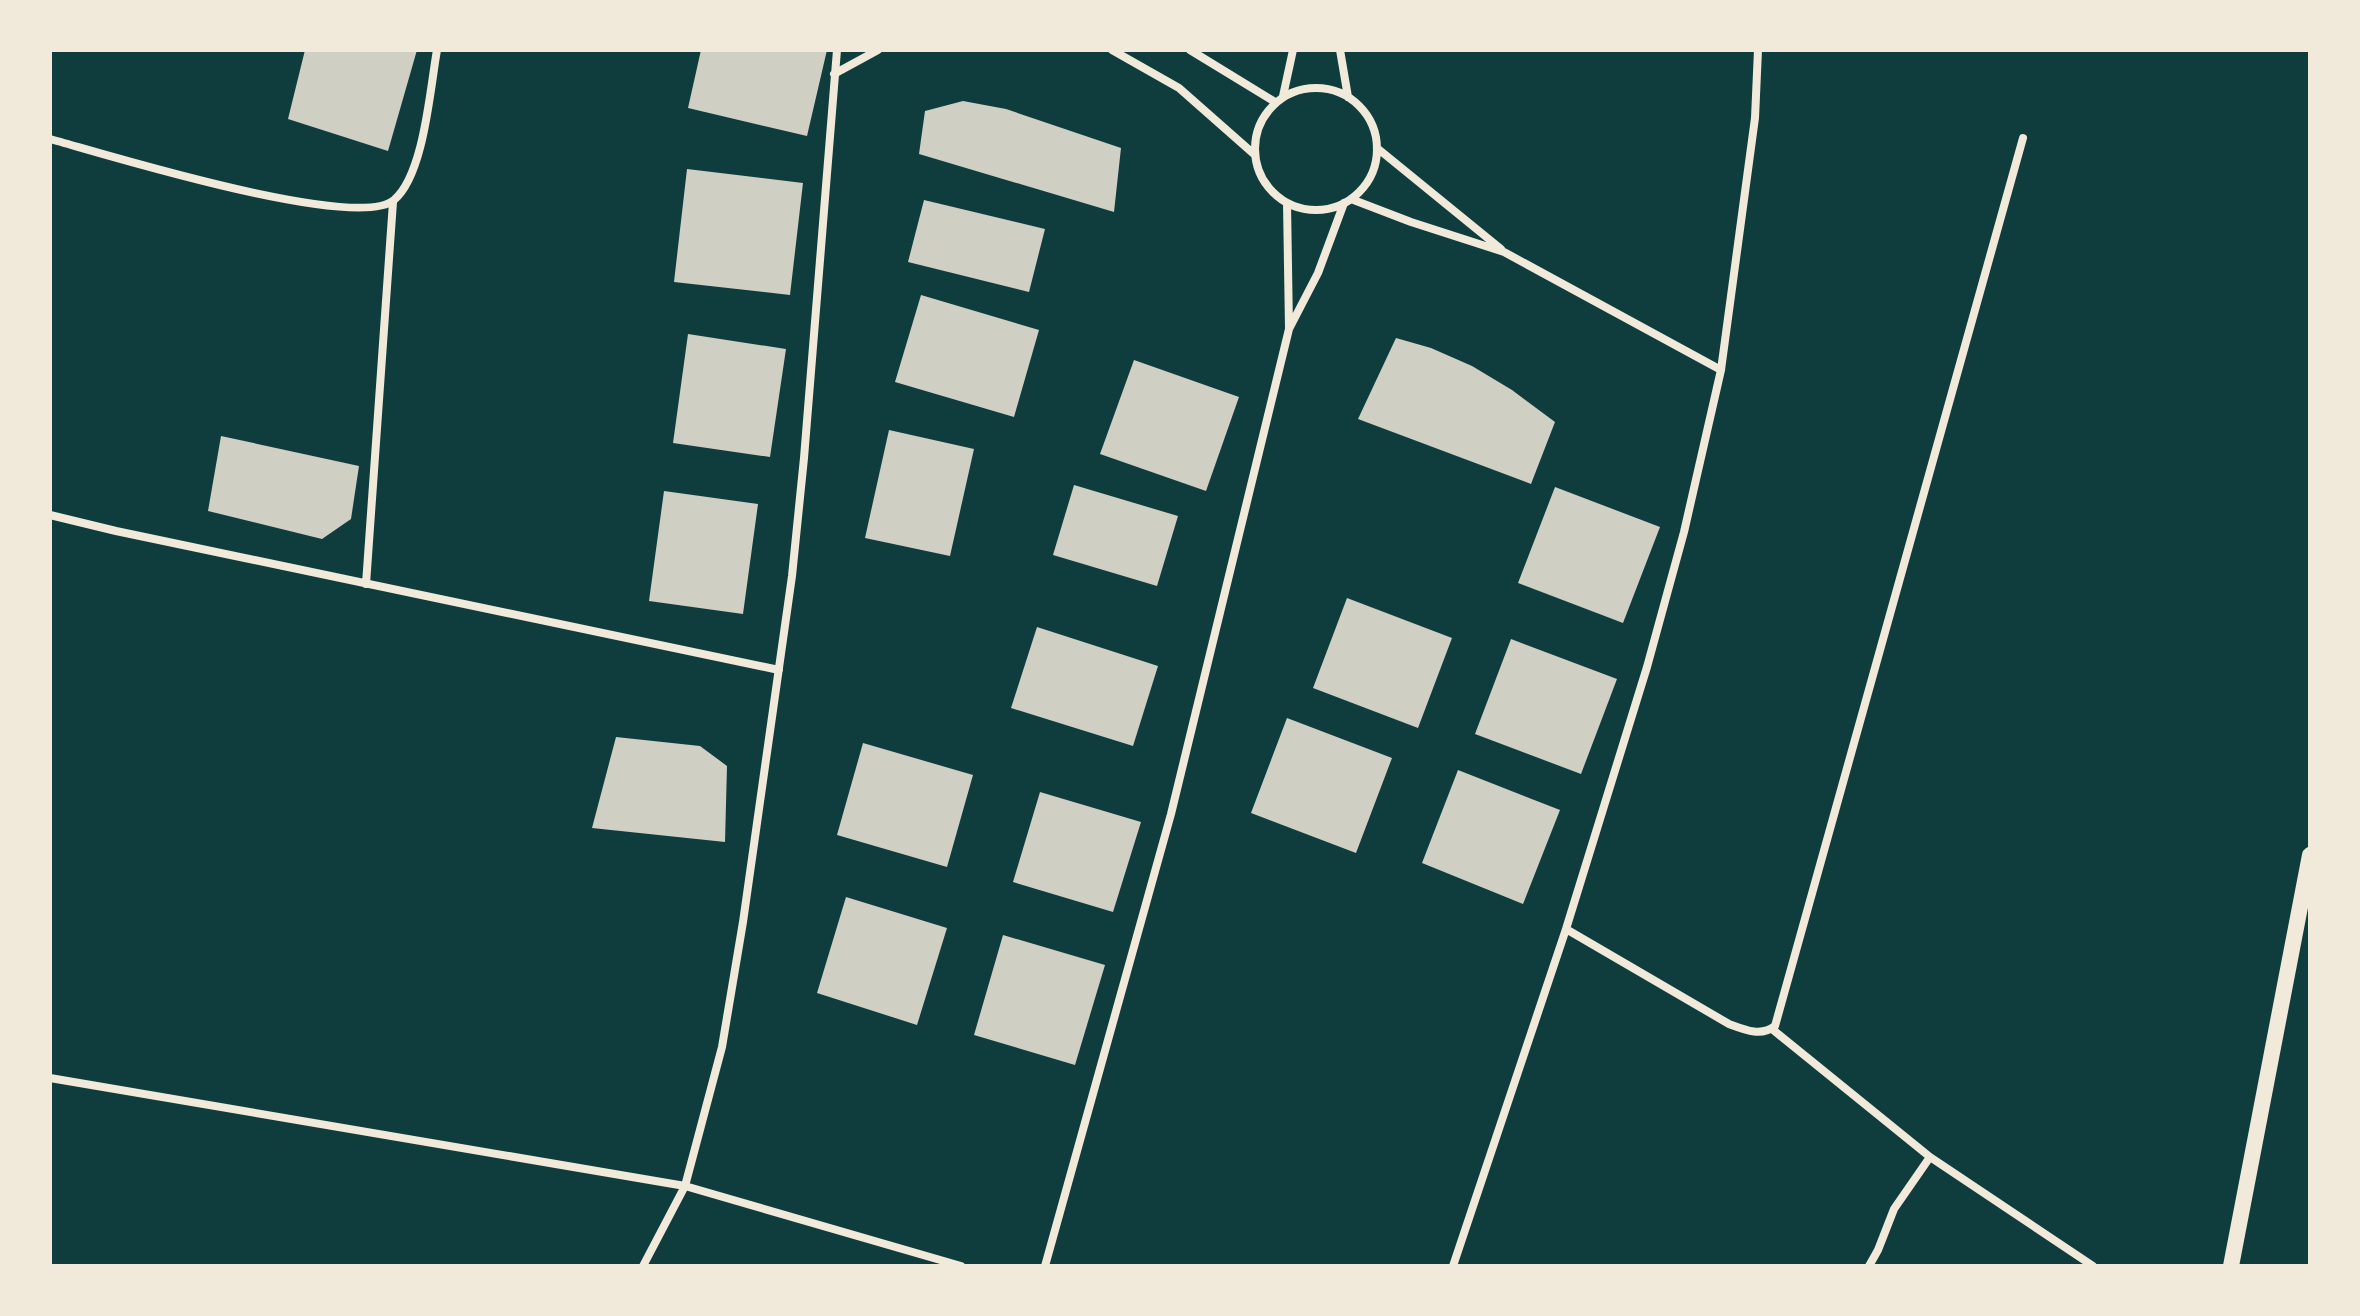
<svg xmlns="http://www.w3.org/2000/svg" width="2360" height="1316" viewBox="0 0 2360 1316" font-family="'Nunito Sans',sans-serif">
<rect width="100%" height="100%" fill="#0f3d3e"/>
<path fill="#cfcfc3" d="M305 50H417L388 151 288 119Z
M701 50H827L807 136 688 108Z
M963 101 1006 109 1121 148 1114 212 919 154 925 111Z
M687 169 803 183 790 295 674 282Z
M924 200 1045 229 1029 292 908 262Z
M921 295 1039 330 1014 417 895 382Z
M688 334 786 349 770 457 673 443Z
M1396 338 1431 348 1472 366 1512 390 1555 422 1531 484 1358 419Z
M1134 360 1239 397 1206 491 1100 454Z
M889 430 974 449 950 556 865 538Z
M221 436 359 466 351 519 322 539 208 511Z
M1074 485 1178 516 1157 586 1053 555Z
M1555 487 1660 527 1623 623 1518 583Z
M664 491 758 504 743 614 649 601Z
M1347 598 1452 638 1418 728 1313 688Z
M1037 627 1158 666 1133 746 1011 708Z
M1511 639 1617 679 1581 774 1475 734Z
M1287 718 1392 758 1356 853 1251 813Z
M616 737 700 746 727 766 725 842 592 828Z
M863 743 973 775 947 867 837 835Z
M1458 770 1560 810 1523 904 1422 863Z
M1040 792 1141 822 1113 912 1013 882Z
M846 897 947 928 917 1025 817 993Z
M1003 935 1105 965 1075 1065 974 1035Z"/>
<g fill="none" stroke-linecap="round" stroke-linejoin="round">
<path stroke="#f1e9da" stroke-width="8" d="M1112 50 1179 88 1255 155
M1190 50 1275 102
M1340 50 1348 97
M834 74 878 50
M1255 149a61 61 0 1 1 122 0a61 61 0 1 1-122 0Z
M1283 96 1293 50
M50 139C105 154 356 232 394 200 424 175 430 89 437 50
M1377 148 1501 249
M1351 199 1411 222 1504 252 1721 370
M1287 203 1289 328
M50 515 116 531 779 670
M366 584 393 202
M1566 929 1729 1024C1745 1030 1761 1037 1775 1026L2023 138
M1772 1029 1930 1157 1894 1209 1878 1250 1869 1266
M50 1078 685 1186 961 1266
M1930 1157 2093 1266
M643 1266 685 1186 722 1047 743 922 792 576 804 458 837 50
M1045 1266 1171 814 1289 329 1318 273 1344 203
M1453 1266 1566 929 1647 667 1684 532 1721 370 1755 118 1758 50"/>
<path stroke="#f1e9da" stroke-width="16" d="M2231 1266 2310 855"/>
</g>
<rect width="2360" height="1316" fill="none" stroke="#f1e9da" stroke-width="104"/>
</svg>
